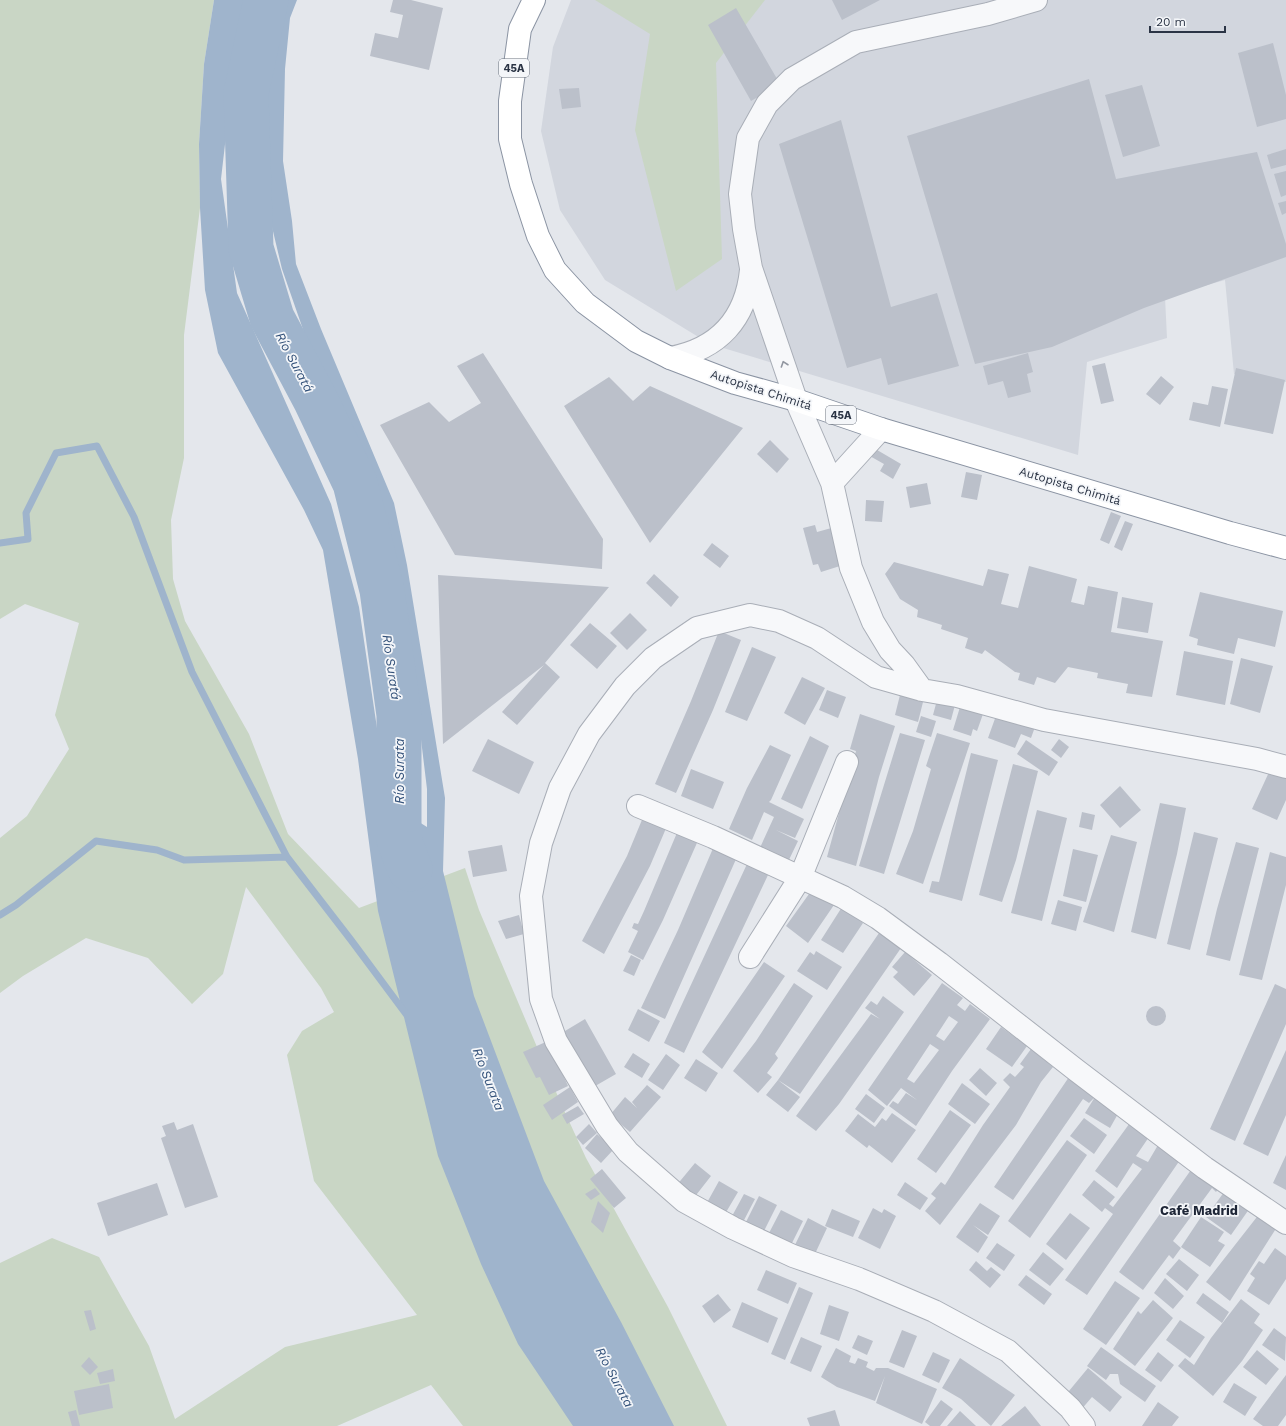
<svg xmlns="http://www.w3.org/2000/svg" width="1286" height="1426" viewBox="0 0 1286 1426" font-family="'Work Sans',sans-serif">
<rect width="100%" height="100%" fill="#e4e7ec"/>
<path fill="#d2d6de" d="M571 0H1286V382L1234 374 1225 280 1165 297 1167 338 1087 362 1078 455 710 344 605 280 560 210 541 131 553 47Z"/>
<path fill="#c9d6c5" d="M0 0H214L204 64 199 144 200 208 184 335V458L171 520 173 579 185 621 249 734 288 834 359 908 465 868 479 910 562 1106 586 1158 668 1307 727 1426H463L431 1385 337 1426H0V1263L52 1238 99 1257 149 1346 175 1419 285 1347 417 1315 314 1181 287 1055 302 1031 334 1012 321 988 246 887 223 974 192 1004 148 958 86 938 23 976 0 993V838L27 816 69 749 55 715 79 623 25 604 0 619Z
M595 0H765L716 63 722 259 676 291 635 130 650 34Z"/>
<path fill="#9fb4cc" d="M214 0H253L249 9 233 75 221 179 237 293 331 504 359 607 378 735 395 807 427 827V789L408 632 385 521 353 435 314 361 282 269 272 227 264 130V45L275 0H297L290 18 285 69 283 161 292 221 296 264 321 329 394 503 407 565 445 798 443 871 474 996 544 1181 621 1322 674 1426H573L518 1344 481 1264 438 1156 378 911 358 759 323 550 304 510 218 353 205 290 200 208 199 144 204 64Z"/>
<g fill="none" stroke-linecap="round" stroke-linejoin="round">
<path stroke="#9fb4cc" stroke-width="7" d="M0 543 28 539 26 513 56 453 97 446 134 517 192 672 287 857 351 940 406 1014
M0 915 16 905 96 841 157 850 184 860 287 857"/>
<path stroke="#9fb4cc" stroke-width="45" d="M266 0 246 93 251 248 272 318 316 401 355 483 382 590 399 715V840L410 869"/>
</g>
<path fill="#bbc0ca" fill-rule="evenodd" d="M393 0H411L443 8 429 70 370 56 375 33 398 38 403 15 390 12Z
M832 0H880L842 20Z
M736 8 780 84 751 101 708 25Z
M1273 43 1286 95V119L1257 127 1238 53Z
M1089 79 1116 179 1257 152 1286 244V257L1144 308 1052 347 975 364 907 136Z
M1142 85 1160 146 1123 157 1105 95Z
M579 88 581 107 562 109 559 89Z
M841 120 891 307 937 293 959 366 888 385 881 358 847 368 779 144Z
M1286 149V165L1271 169 1267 155Z
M1286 171V195L1281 197 1274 174Z
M1286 201V213L1282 215 1278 203Z
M483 353 603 539 602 569 455 555 380 425 429 402 449 422 481 403 457 366Z
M1028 353 1033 372 1027 374 1031 392 1008 398 1003 381 988 385 983 366Z
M1105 363 1114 401 1101 404 1092 366Z
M1236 368 1285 380 1273 434 1224 424Z
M1161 376 1174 387 1160 405 1146 394Z
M609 377 633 401 650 386 743 428 650 543 564 406Z
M1212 386 1228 389 1220 427 1189 420 1193 402 1208 405Z
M770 440 789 459 777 473 757 454Z
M872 447 901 464 893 479 880 471 884 464 868 455Z
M966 472 982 475 977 500 961 497Z
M927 483 931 504 910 508 906 487Z
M866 500 884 501 882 522 865 521Z
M1111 512 1121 516 1109 544 1100 540Z
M1125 521 1133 524 1122 551 1114 547Z
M815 525 817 532 835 527 840 566 821 572 818 564 813 565 803 528Z
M712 543 729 556 720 568 703 555Z
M894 562 983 586 988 569 1009 574 1001 604 1018 608 1029 566 1077 579 1071 602 1084 605 1088 586 1118 592 1111 632 1163 641 1152 697 1126 693 1128 684 1097 678 1098 673 1068 667 1055 683 1037 677 1034 685 1018 680 1020 673 1015 672 985 650 982 654 965 648 968 638 941 629 942 625 917 617 918 610 900 599 885 574Z
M654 574 679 597 671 607 646 583Z
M438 575 609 587 545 663 560 677 517 725 502 712 544 665 443 744Z
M1200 592 1283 611 1275 647 1238 638 1234 654 1197 645 1198 639 1189 636Z
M1122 597 1153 603 1148 633 1117 628Z
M630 613 647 630 627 650 610 633Z
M590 623 617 646 597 669 570 645Z
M719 631 741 640 713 710 676 793 655 784 691 701Z
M752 647 776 657 747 721 725 712Z
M1184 651 1233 661 1225 705 1176 695Z
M1241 658 1273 666 1260 713 1230 704Z
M802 677 825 688 805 725 784 713Z
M827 690 846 697 838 718 819 710Z
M900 695 923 702 918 722 895 715Z
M937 700 955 705 951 720 933 715Z
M960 707 983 714 977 731 973 729 971 736 953 730Z
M997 713 1035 727 1031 738 1021 734 1015 748 988 738Z
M860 714 895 726 879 777 856 866 827 857 856 751 850 749Z
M921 716 936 721 931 737 916 732Z
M900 733 925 740 884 874 859 866Z
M937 733 970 743 923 884 896 874 913 831 931 769 926 766Z
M810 736 829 746 802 809 781 799Z
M488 739 534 762 519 794 472 771Z
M1059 739 1069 747 1061 758 1051 750Z
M1026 740 1058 762 1049 776 1017 754Z
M770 745 791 755 771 800 769 802 804 819 795 838 776 830 798 841 786 866 758 852 774 817 764 812 752 840 729 829 747 788Z
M971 753 998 760 962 901 929 892 932 881 939 882Z
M1013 764 1038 771 1016 860 1002 902 979 895Z
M691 769 724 782 713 809 681 796Z
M1270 770 1286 777V800L1277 820 1252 809Z
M1120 786 1141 810 1120 828 1100 805Z
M1160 803 1186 808 1177 854 1156 939 1131 932Z
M1037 810 1067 818 1042 921 1011 913Z
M1082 812 1095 815 1092 830 1079 827Z
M644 815 667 826 650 866 604 954 582 941 627 856Z
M679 828 700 836 663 920 643 960 628 952 638 931 632 928 634 923 638 924 644 911Z
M1194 832 1218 838 1190 950 1167 944Z
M1111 835 1137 842 1114 932 1083 922Z
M1236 842 1259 848 1230 961 1206 955 1217 909Z
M502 845 507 871 473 877 468 851Z
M714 846 737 857 665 1019 641 1008 678 930Z
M1073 849 1098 855 1086 902 1063 896Z
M1270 852 1286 857V885L1262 980 1239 975Z
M747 864 768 875 684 1053 664 1043Z
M814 887 836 902 808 943 786 926Z
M1058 900 1082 907 1076 931 1051 924Z
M842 907 863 923 843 953 821 940Z
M519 915 524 934 506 939 498 921Z
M879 933 901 948 800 1094 778 1080Z
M816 951 842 967 827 990 797 971 810 952 814 955Z
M905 952 932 975 914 996 893 977 898 972 892 967Z
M631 955 641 960 634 976 623 971Z
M764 962 785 976 722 1069 702 1052Z
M794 983 813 996 775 1054 778 1058 767 1073 772 1077 758 1093 733 1071 756 1041Z
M942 983 963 998 957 1005 965 1011 970 1004 990 1019 952 1071 916 1126 889 1106 893 1101 898 1104 906 1093 917 1100 901 1088 887 1106 868 1090ZM949 1016 958 1022 944 1041 936 1036ZM930 1044 939 1050 914 1083 907 1079Z
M1275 984 1286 989V1024L1235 1141 1210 1129Z
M883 996 904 1012 839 1104 816 1131 796 1116 871 1014 880 1019 865 1008 871 1001 877 1005Z
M1146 1016a10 10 0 1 1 20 0a10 10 0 1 1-20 0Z
M638 1009 660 1021 649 1042 628 1030Z
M585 1019 616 1074 590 1089 560 1034Z
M1001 1027 1027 1046 1012 1067 986 1049Z
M548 1041 568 1086 549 1095 540 1077 536 1078 523 1052Z
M1031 1049 1053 1067 1041 1082 1016 1125 940 1225 925 1211 936 1198 931 1194 941 1182 945 1185 983 1125 1010 1087 1003 1080 1010 1073 1015 1077 1024 1067 1020 1064Z
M1286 1050V1115L1268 1156 1243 1144Z
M633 1053 650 1064 642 1078 624 1067Z
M666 1054 680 1065 663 1090 648 1080Z
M696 1059 718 1073 706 1092 684 1078Z
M980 1068 997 1083 986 1096 969 1080Z
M1069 1077 1095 1097 1089 1103 1083 1099 1013 1200 994 1187Z
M778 1080 800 1097 788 1112 766 1095Z
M962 1083 990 1104 975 1124 948 1104Z
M647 1085 661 1097 630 1132 610 1115 625 1097 637 1108 632 1102Z
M570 1087 578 1102 552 1120 543 1105Z
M866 1094 885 1108 874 1123 855 1109Z
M1095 1097 1119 1112 1110 1128 1085 1113Z
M578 1106 584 1114 567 1124 562 1115Z
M950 1110 971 1125 936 1173 917 1159Z
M892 1113 916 1130 892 1163 869 1145 867 1148 845 1131 858 1114 875 1127 882 1118 886 1121Z
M1084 1118 1107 1135 1094 1154 1070 1136Z
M1132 1120 1151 1134 1136 1156 1148 1162 1158 1145 1180 1160 1087 1295 1065 1280 1113 1214 1105 1208 1102 1212 1082 1195 1094 1180 1115 1197 1109 1204 1113 1207 1142 1169 1133 1163 1117 1188 1095 1171Z
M174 1122 177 1130 193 1124 218 1197 185 1208 161 1138 166 1136 162 1126Z
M589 1124 597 1133 583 1145 576 1137Z
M597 1134 614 1149 601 1163 585 1148Z
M1067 1140 1087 1155 1030 1238 1008 1221Z
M1286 1155V1190L1273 1183Z
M695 1163 711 1176 693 1199 676 1186Z
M1193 1167 1220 1186 1216 1192 1212 1188 1173 1241 1181 1248 1173 1259 1169 1255 1143 1290 1119 1272Z
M602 1169 626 1198 614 1208 590 1179Z
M719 1181 738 1192 722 1219 704 1208Z
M905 1182 928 1198 920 1210 897 1195Z
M157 1183 168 1215 108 1236 97 1203Z
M595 1188 600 1194 591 1200 585 1194Z
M1227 1188 1252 1205 1231 1235 1206 1217Z
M744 1194 755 1199 742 1224 731 1218Z
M759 1196 777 1205 763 1233 745 1224Z
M598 1201 610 1213 603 1233 591 1222Z
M980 1203 1000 1216 988 1235 973 1225 988 1237 978 1253 956 1237Z
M873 1208 882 1213 884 1209 896 1216 880 1249 858 1238Z
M832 1209 860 1221 853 1237 825 1226Z
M781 1210 803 1221 791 1245 769 1233Z
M1070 1213 1090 1228 1066 1260 1046 1244Z
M1260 1213 1277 1227 1230 1301 1206 1282Z
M1201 1217 1224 1232 1218 1241 1225 1245 1210 1267 1181 1247Z
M808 1218 827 1228 814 1256 794 1247Z
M997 1243 1015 1255 1004 1271 986 1258Z
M1275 1248 1286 1256V1279L1269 1305 1247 1291 1255 1278 1250 1274 1259 1261 1264 1264Z
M1043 1252 1064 1269 1050 1286 1029 1270Z
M1179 1259 1199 1275 1187 1291 1166 1274Z
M976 1261 987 1271 991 1267 1001 1275 990 1288 969 1270Z
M766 1270 797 1283 788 1304 757 1290Z
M1026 1275 1052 1294 1044 1305 1018 1285Z
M1165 1278 1184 1296 1173 1309 1154 1293Z
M1115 1281 1140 1298 1106 1345 1083 1329Z
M799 1287 813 1293 785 1360 771 1354Z
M1203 1293 1229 1312 1222 1323 1196 1303Z
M718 1294 731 1310 714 1323 702 1306Z
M1241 1299 1260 1314 1254 1323 1263 1330 1242 1361 1213 1396 1178 1366 1185 1358 1194 1365 1211 1338Z
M1153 1300 1173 1318 1135 1366 1113 1349 1138 1311 1141 1314Z
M742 1302 778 1318 768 1343 732 1327Z
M829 1305 849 1312 839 1341 820 1334Z
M91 1310 96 1329 90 1331 84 1311Z
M1180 1320 1205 1337 1190 1358 1166 1340Z
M1274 1328 1286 1337 1285 1361 1262 1345Z
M902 1330 917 1336 904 1368 889 1362Z
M858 1335 873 1341 867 1355 852 1348Z
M801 1337 822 1346 811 1372 790 1363Z
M1101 1347 1156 1386 1145 1402 1120 1384 1118 1374H1110L1106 1380 1087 1366Z
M836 1348 851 1356 849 1362 855 1364 858 1358 868 1362 866 1367 874 1371 876 1368H888L937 1389 922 1424 876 1403 885 1376 875 1401 837 1387 821 1377Z
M1257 1350 1279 1369 1266 1385 1243 1367Z
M933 1352 950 1360 939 1383 922 1375Z
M1158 1352 1174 1365 1161 1382 1145 1370Z
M89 1357 98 1367 90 1375 81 1366Z
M960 1358 1015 1395 991 1426 961 1399 942 1388Z
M1088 1368 1122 1397 1110 1412 1092 1397 1080 1411 1064 1397Z
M113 1369 115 1381 100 1384 97 1373Z
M1286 1375V1415L1278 1426H1263L1253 1419Z
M1234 1383 1257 1397 1245 1416 1223 1402Z
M109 1384 113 1408 79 1415 74 1391Z
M941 1400 953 1409 940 1426H930L925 1422Z
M1158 1402 1179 1417 1172 1426H1142Z
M1025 1406 1041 1426H1001Z
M76 1410 80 1426H72L68 1412Z
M835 1410 840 1426H810L807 1418Z
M960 1411 976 1426H947Z"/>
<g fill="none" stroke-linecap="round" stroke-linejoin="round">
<defs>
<path id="street" d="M670 358C719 349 746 319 751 270
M832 483 881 429
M922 690 904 665 890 650 873 622 851 568 832 483 796 400 751 268 744 229 740 194 748 138 767 104 792 79 856 42 988 14 1036 0
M638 806 713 837 843 897 878 918 939 963 1076 1070 1205 1168 1286 1223
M750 957 800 878 847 762
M1084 1426 1070 1408 1008 1351 934 1311 859 1279 793 1256 733 1228 684 1201 628 1152 607 1126 556 1041 541 999 531 896 541 843 560 788 589 734 625 686 653 658 697 628 750 615 779 621 817 638 876 677 922 690 957 696 1044 720 1257 759 1286 767"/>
<path id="highway" d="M534 0 520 29 510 101V139L521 184 538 236 555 270 585 303 636 341 670 358 735 383 796 400 881 429 1230 533 1286 548"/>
</defs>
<use href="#street" stroke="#a9aeb7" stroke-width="24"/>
<use href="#highway" stroke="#8b94a3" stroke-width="24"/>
<use href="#street" stroke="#f7f8fa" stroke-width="22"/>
<use href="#highway" stroke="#fff" stroke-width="22"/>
</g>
<defs><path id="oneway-chevron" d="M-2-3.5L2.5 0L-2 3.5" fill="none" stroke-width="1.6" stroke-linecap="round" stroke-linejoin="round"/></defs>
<use stroke="#9196a0" href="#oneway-chevron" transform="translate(784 364) rotate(-109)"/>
<g text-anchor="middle" stroke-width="3.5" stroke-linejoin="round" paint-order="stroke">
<g fill="#f4f6f9" stroke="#676e7b" stroke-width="1">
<rect x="499" y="59" width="30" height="18" rx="3"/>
<rect x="826" y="406" width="30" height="18" rx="3"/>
</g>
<g font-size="11" font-weight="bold" fill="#2b3445">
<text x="514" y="72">45A</text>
<text x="841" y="419">45A</text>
</g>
<g font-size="12" fill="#2b3445" stroke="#f4f6f9">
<text transform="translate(761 390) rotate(18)" y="4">Autopista Chimitá</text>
<text transform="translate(1070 486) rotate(17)" y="4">Autopista Chimitá</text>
</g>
<g font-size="13" font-style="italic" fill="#34527a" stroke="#f4f6f9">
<text transform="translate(295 362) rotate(62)" y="5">Río Suratá</text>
<text transform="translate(392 667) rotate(82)" y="5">Río Suratá</text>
<text transform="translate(399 771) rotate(-90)" y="5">Río Surata</text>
<text transform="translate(489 1079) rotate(69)" y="5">Río Surata</text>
<text transform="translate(615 1377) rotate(62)" y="5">Río Surata</text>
</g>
<g font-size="13" font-weight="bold" fill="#1d2536" stroke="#f4f6f9">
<text x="1199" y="1215">Café Madrid</text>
</g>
</g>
<path d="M1150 26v6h75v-6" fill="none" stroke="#2b3445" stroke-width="2"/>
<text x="1156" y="26" font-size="12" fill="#2b3445" stroke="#f4f6f9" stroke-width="3" paint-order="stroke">20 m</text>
</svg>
